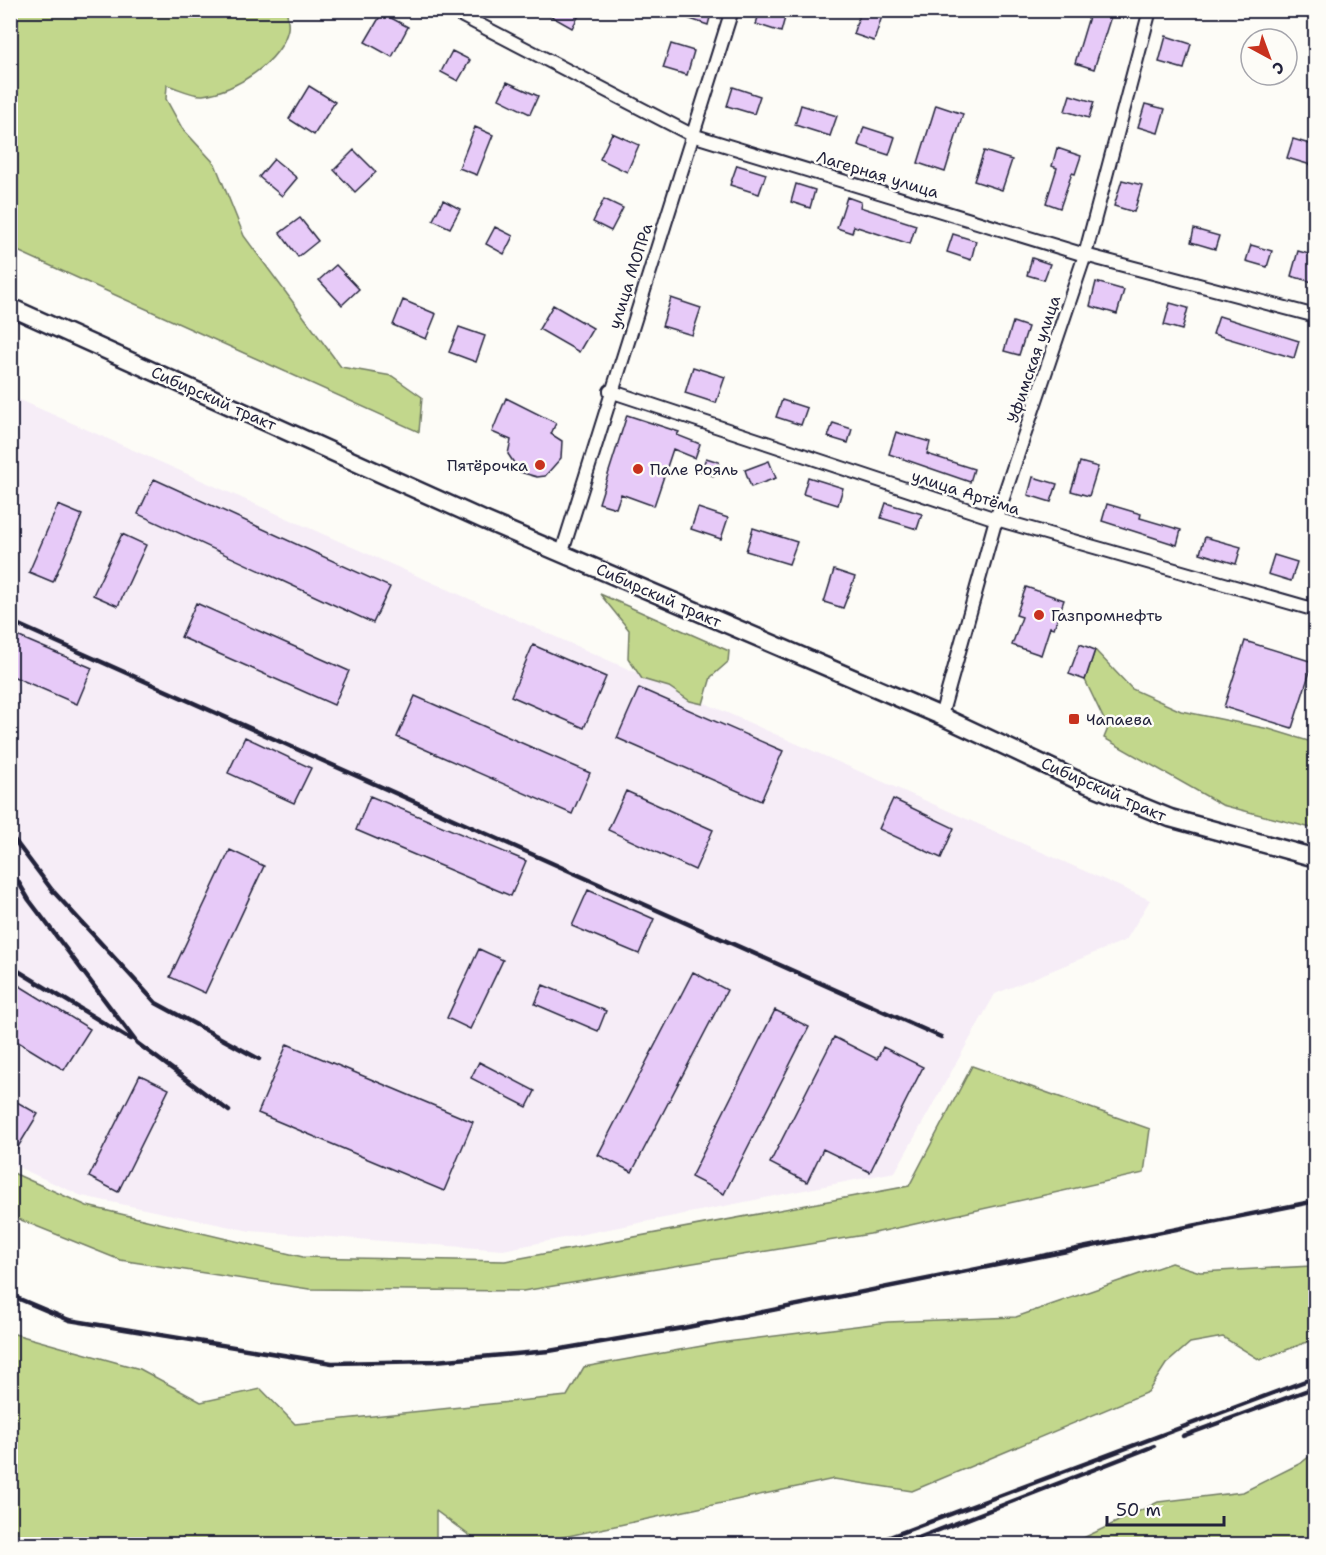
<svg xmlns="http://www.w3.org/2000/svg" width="1326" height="1555" viewBox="0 0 1326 1555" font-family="'Shantell Sans',sans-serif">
<rect width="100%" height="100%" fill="#fdfcf7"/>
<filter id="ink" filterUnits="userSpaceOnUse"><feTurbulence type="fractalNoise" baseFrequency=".0167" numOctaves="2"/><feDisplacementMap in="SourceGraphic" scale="12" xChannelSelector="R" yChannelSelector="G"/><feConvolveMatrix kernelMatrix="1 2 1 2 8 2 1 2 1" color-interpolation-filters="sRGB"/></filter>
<g filter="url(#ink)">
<path fill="#f6edf7" d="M11 396 1150 900 1126 940 995 994 895 1172 503 1250 250 1231 82 1196 11 1164Z"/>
<path fill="#c2d78c" stroke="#727c64" stroke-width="1.5" d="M11 10 287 11C287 16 289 23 288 29 281 62 235 91 203 95 193 96 178 88 167 85L166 99 182 128 215 164 244 236 341 367 392 376 422 397 419 432 11 248Z
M600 594 729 651 728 662 711 677 703 704 690 701 669 687 642 679 628 658 629 630Z
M1095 650 1132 689 1181 711 1269 729 1315 743V829L1222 805 1104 738 1108 728 1085 680Z
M972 1066 1150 1129 1144 1173 870 1234 523 1291 309 1289 120 1260 11 1216V1172L87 1206 303 1257 505 1261 909 1186Z
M1171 1263 1200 1272 1312 1266 1315 1264V1339L1260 1360 1223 1337 1190 1343 1166 1364 1148 1392 912 1491 834 1479 531 1544H481L436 1511V1544H11V1333L140 1369 201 1402 261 1389 295 1424 567 1396 584 1367 719 1343 888 1322 1016 1317Z
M1315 1452V1544H1063H1071L1158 1502 1243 1492 1301 1463Z"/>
<path fill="#e7caf8" stroke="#22223b" stroke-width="1.5" d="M540 10H582L572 28Z
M672 10H712L708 25 672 13Z
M760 10H787L781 32 756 24Z
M861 10 882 16 874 41 853 34Z
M1091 10H1113L1094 69 1075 63Z
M382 13 408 27 392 57 365 42Z
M1166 36 1191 44 1184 69 1159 62Z
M671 44 694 51 687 75 663 68Z
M452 51 470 60 458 81 441 72Z
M507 82 538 96 530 114 499 99Z
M309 86 335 102 314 135 289 119Z
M733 87 760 96 754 114 727 106Z
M1070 95 1094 102 1089 118 1065 111Z
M1145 104 1165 109 1158 133 1138 127Z
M801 105 837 116 830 136 795 125Z
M936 105 963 114 945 172 918 163Z
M475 127 493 135 477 175 459 168Z
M864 127 895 137 889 155 858 145Z
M612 133 639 145 627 172 600 159Z
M1293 139 1316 146 1311 165 1287 158Z
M1057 148 1081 156 1075 174 1072 173 1060 208 1046 203 1057 168 1052 166Z
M354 150 376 172 355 192 334 170Z
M984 151 1012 160 1002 190 974 181Z
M274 159 297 178 282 196 259 177Z
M737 165 766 174 759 194 730 185Z
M1122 180 1142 185 1134 212 1114 206Z
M796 184 815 190 810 208 791 202Z
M847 197 861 202 860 207 916 225 910 244 854 226 852 233 837 228Z
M604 199 623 208 611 231 593 222Z
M443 200 460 209 450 228 433 220Z
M300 218 318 241 298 257 280 233Z
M495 227 513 236 504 254 486 244Z
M1194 229 1219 236 1215 249 1191 242Z
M953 234 976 241 971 260 947 252Z
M1251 245 1272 251 1267 267 1246 261Z
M1298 251 1316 256V283L1291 276Z
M1032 258 1050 264 1044 280 1027 275Z
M336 265 359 289 342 305 319 280Z
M1096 282 1124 290 1117 314 1090 306Z
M671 298 701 308 692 335 662 326Z
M403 300 436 314 426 339 393 325Z
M1170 303 1188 308 1182 330 1164 325Z
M553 305 593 328 579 352 539 329Z
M1219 316 1299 341 1294 358 1213 334Z
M1013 322 1028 327 1019 355 1004 351Z
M459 327 485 336 476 362 449 352Z
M693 367 725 377 716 403 685 393Z
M506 398 556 423 551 434 562 441 561 458 545 476 537 477 520 472 508 454 511 440 492 432Z
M782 400 807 408 801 425 776 417Z
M627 415 679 432 677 435 700 444 695 458 673 449 654 506 621 494 616 508 599 503Z
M833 423 852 429 848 443 828 437Z
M896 432 930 442 927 454 974 469 970 482 889 454Z
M706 458 719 462 714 476 701 471Z
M769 461 776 478 751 487 745 470Z
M1080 462 1098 467 1089 496 1071 491Z
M808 477 843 488 838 505 803 494Z
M1033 477 1057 484 1051 502 1028 495Z
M154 479 390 587 373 623 138 514Z
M886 503 922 514 917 529 881 518Z
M1107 504 1141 514 1140 518 1181 530 1177 545 1102 521Z
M58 505 82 515 53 582 29 572Z
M698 508 728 518 721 539 691 529Z
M753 528 797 542 789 564 746 551Z
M122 534 146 545 118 606 93 595Z
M1205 537 1241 547 1236 564 1200 553Z
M1274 555 1297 562 1291 581 1268 574Z
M834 570 855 577 843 608 824 602Z
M1026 587 1064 600 1054 628 1050 627 1041 655 1012 645 1022 617 1016 615Z
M196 603 349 671 334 705 181 637Z
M10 633 92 668 77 704 10 675Z
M1245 641 1313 662 1292 728 1224 707Z
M1080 644 1095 650 1085 680 1069 674Z
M533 645 606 677 584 728 511 696Z
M639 688 783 751 761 801 617 738Z
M415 696 590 773 572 814 397 737Z
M245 737 311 768 294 803 228 773Z
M626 791 713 830 695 870 608 830Z
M370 796 526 861 511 896 356 830Z
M893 799 954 828 941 858 879 829Z
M230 850 264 866 205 993 170 977Z
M588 890 654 919 639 954 572 926Z
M479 949 503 960 470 1029 447 1018Z
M693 972 727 990 632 1172 598 1155Z
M10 980 90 1029 64 1070 10 1037Z
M543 985 606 1011 598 1031 535 1004Z
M775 1010 809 1027 724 1194 691 1177Z
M834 1037 877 1059 883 1047 923 1067 870 1172 823 1149 807 1182 770 1163Z
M287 1044 473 1122 444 1191 258 1113Z
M479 1062 535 1091 527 1107 471 1078Z
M140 1075 169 1089 118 1192 89 1177Z
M10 1098 38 1114 10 1160Z"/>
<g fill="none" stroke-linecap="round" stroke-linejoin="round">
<defs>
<path id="minor" d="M451 10 692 135 1085 255 1316 316
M610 391 996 519 1316 610
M562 552 732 10
M941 716 996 519 1085 255 1150 10"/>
<path id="secondary" d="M10 307 486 521 941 716 1075 779 1170 818 1316 858"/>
</defs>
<use href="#minor" stroke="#22223b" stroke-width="16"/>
<use href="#secondary" stroke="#22223b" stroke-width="21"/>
<use href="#minor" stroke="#fdfcf7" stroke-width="12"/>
<use href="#secondary" stroke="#fdfcf7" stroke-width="16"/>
<path stroke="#22223b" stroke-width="4.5" d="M10 621 941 1037
M10 834 52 890 156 1003 259 1059
M10 868 29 900 137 1043 229 1111
M10 966 130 1039
M10 1295 69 1320 332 1363 435 1361 549 1351 683 1328 1316 1201
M1183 1436 1316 1387
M871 1544 1316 1377
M903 1544 1154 1446"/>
</g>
</g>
<g fill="#c8321e" stroke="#fdfcf7" stroke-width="2">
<circle cx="540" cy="465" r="6"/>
<circle cx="638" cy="469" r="6"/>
<circle cx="1039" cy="615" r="6"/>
<rect x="1068" y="713" width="12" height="12" rx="3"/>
</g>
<g text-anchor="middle" stroke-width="5" stroke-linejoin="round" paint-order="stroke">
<g font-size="16" fill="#22223b" stroke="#fdfcf7">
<text transform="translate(878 174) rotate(17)" y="6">Лагерная улица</text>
<text transform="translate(630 276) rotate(-72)" y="6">улица МОПРа</text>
<text transform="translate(1033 359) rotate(-71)" y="6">Уфимская улица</text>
<text transform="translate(214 398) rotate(24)" y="6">Сибирский тракт</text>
<text transform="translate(966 492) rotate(18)" y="6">улица Артёма</text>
<text transform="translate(659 595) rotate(24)" y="6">Сибирский тракт</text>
<text transform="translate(1104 789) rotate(24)" y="6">Сибирский тракт</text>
</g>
<g font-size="16" fill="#22223b" stroke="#fdfcf7" text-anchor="start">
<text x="528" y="471" text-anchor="end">Пятёрочка</text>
<text x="650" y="475">Пале Рояль</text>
<text x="1051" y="621">Газпромнефть</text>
<text x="1086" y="725">Чапаева</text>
</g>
</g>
<rect width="1326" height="1555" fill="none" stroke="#fdfcf7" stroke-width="36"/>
<rect x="18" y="18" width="1290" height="1519" fill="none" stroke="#22223b" stroke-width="2" filter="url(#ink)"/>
<g transform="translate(1269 57) rotate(139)"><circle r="28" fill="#fdfcf7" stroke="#a5a5ac" stroke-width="1.5"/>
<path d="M0-4.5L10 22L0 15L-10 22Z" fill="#c8321e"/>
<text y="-9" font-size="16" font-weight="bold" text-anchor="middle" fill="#22223b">С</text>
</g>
<path d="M1107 1516v9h117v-9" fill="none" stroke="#22223b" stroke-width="3"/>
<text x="1116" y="1516" font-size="18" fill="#22223b" stroke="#fdfcf7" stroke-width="4.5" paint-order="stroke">50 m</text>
</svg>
